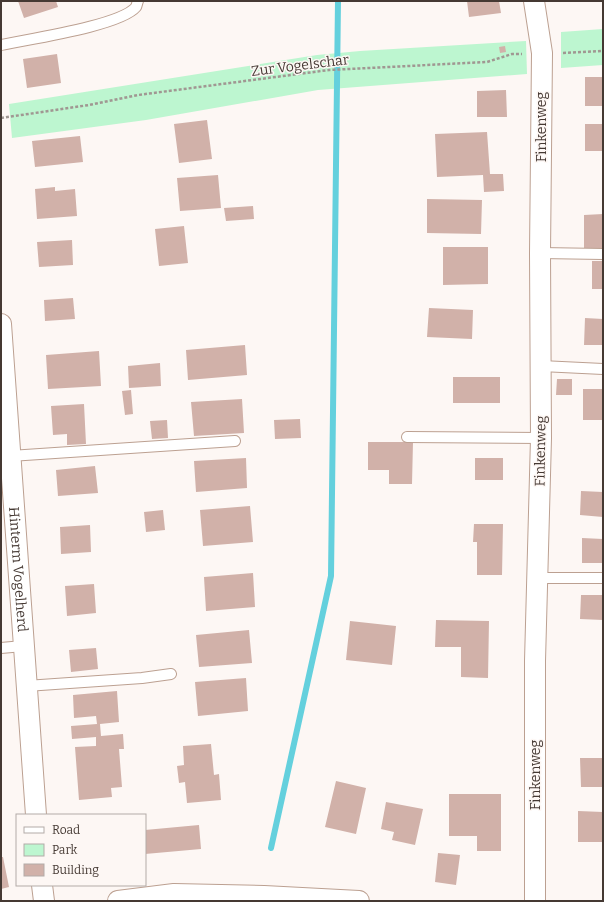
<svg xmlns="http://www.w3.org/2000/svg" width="604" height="902" viewBox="0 0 604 902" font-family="Bitter,serif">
<rect width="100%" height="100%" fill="#fdf7f4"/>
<path fill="#bdf6d0" d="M603 29V65L561 68V32Z
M526 41 527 74 318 90 146 120 12 138 9 104 317 55 360 51Z"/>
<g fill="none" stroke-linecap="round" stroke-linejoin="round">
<path stroke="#64d0dd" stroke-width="6" d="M271 848 331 576 338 1"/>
</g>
<path fill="#d1b1a9" d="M18 1H56L58 7 24 18Z
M467 1H499L501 13 469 17Z
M505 46 506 52 500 53 499 47Z
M57 54 61 83 27 88 23 59Z
M585 77H603V106H585Z
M506 90 507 117H477V91Z
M207 120 212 159 179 163 174 124Z
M585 124H603V151H585Z
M487 132 490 174H503L504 191 484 192 483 175 437 177 435 134Z
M80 136 83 162 35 167 32 141Z
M218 175 221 208 180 211 177 178Z
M55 187V191L75 189 77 216 37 219 35 189Z
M427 199 482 200 481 234 427 233Z
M253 206 254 219 226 221 224 208Z
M603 214V248L584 249V215Z
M184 226 188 263 159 266 155 229Z
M72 240 73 265 39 267 37 242Z
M443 247H488V284L443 285Z
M592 261H603V289H592Z
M73 298 75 319 45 321 44 300Z
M429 308 473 310 472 339 427 337Z
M585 318 603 319V345H584Z
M245 345 247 375 188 380 186 350Z
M99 351 101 386 48 389 46 355Z
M160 363 161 386 129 388 128 366Z
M453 377H500V403H453Z
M557 379H572V395H556Z
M583 389H603V420H583Z
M131 390 133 414 125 415 122 391Z
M242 399 244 433 194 436 191 402Z
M84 404 86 444 67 445V434L53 435 51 406Z
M300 419 301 438 275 439 274 420Z
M167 420 168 438 152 439 150 421Z
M368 442H413L412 484H389V470H368Z
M246 458 247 488 196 492 194 461Z
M475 458H503V480H475Z
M95 466 98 493 58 496 56 470Z
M581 491 603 492V517L580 515Z
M250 506 253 542 203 546 200 510Z
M163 510 165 530 146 532 144 512Z
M474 524H503L502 575H477V542H473Z
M90 525 91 552 61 554 60 527Z
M582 538 603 539V563H582Z
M253 573 255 607 206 611 204 577Z
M94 584 96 613 67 616 65 586Z
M581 595H603V620L580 619Z
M436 620 489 621 488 678 461 677V647H435Z
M350 621 396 626 392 665 346 660Z
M249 630 252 663 199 667 196 635Z
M96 648 98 669 71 672 69 650Z
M246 678 248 711 198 716 195 682Z
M117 691 119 722 100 724 101 736 123 734 124 749H119L122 787 111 788 112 797 79 800 75 747 96 746V737L72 739 71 726 97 724 96 716 74 718 73 695Z
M211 744 214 775 219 774 221 800 187 803 185 782 179 783 177 766 184 765 183 746Z
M580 758H603V787H581Z
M336 781 366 788 356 834 325 827Z
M449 794H501V851H477V836H449Z
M386 802 423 809 415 845 392 840 394 832 381 829Z
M578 811 603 812V842H578Z
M199 825 201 849 145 854V830Z
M438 853 460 855 456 885 435 882Z
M1 857H3L9 887 1 889Z"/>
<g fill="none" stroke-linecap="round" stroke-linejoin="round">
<defs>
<path id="lane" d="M1 45C28 39 120 26 136 7 137 5 137 3 138 1
M540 253 603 254
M541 366 603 369
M407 437 541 438
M10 456 235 441
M537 578H603
M1 648 23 646
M26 686 142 678 171 674"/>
<g id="street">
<path d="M534 1 542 53 540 253 541 438 535 661V901"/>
<path id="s1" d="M1 324 36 815"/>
<path d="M42 885 44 901"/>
<path d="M118 901 174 894 264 896 359 901"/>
</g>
</defs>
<use href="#lane" stroke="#bca091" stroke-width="12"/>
<use href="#street" stroke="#bca091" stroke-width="22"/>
<path stroke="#a09792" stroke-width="2.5" stroke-dasharray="3 2" stroke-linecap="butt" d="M563 53 603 51
M1 118 89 105 138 95 329 70 487 62 512 54H522"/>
<use href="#lane" stroke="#fff" stroke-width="10"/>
<use href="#street" stroke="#fff" stroke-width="20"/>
</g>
<g text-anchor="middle" stroke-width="3" stroke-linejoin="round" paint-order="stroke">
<g font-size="14" fill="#453933" stroke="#fdf7f4">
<text transform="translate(300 65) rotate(-7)" y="5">Zur Vogelschar</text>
<text transform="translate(541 127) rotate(-90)" y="5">Finkenweg</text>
<text transform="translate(540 451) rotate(-89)" y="5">Finkenweg</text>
<text dy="5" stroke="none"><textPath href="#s1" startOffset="246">Hinterm Vogelherd</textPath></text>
<text transform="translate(535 775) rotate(-90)" y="5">Finkenweg</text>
</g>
</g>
<rect width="604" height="902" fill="none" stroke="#453933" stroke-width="4"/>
<rect x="16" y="814" width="130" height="72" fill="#fdf7f4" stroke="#b3aba7"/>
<rect x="24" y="827" width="20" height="6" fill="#ffffff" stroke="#b3aba7"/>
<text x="52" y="834" font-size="12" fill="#453933">Road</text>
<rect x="24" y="844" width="20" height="12" fill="#bdf6d0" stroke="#b3aba7"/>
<text x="52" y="854" font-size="12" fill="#453933">Park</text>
<rect x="24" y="864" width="20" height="12" fill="#d1b1a9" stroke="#b3aba7"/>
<text x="52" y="874" font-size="12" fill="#453933">Building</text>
</svg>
